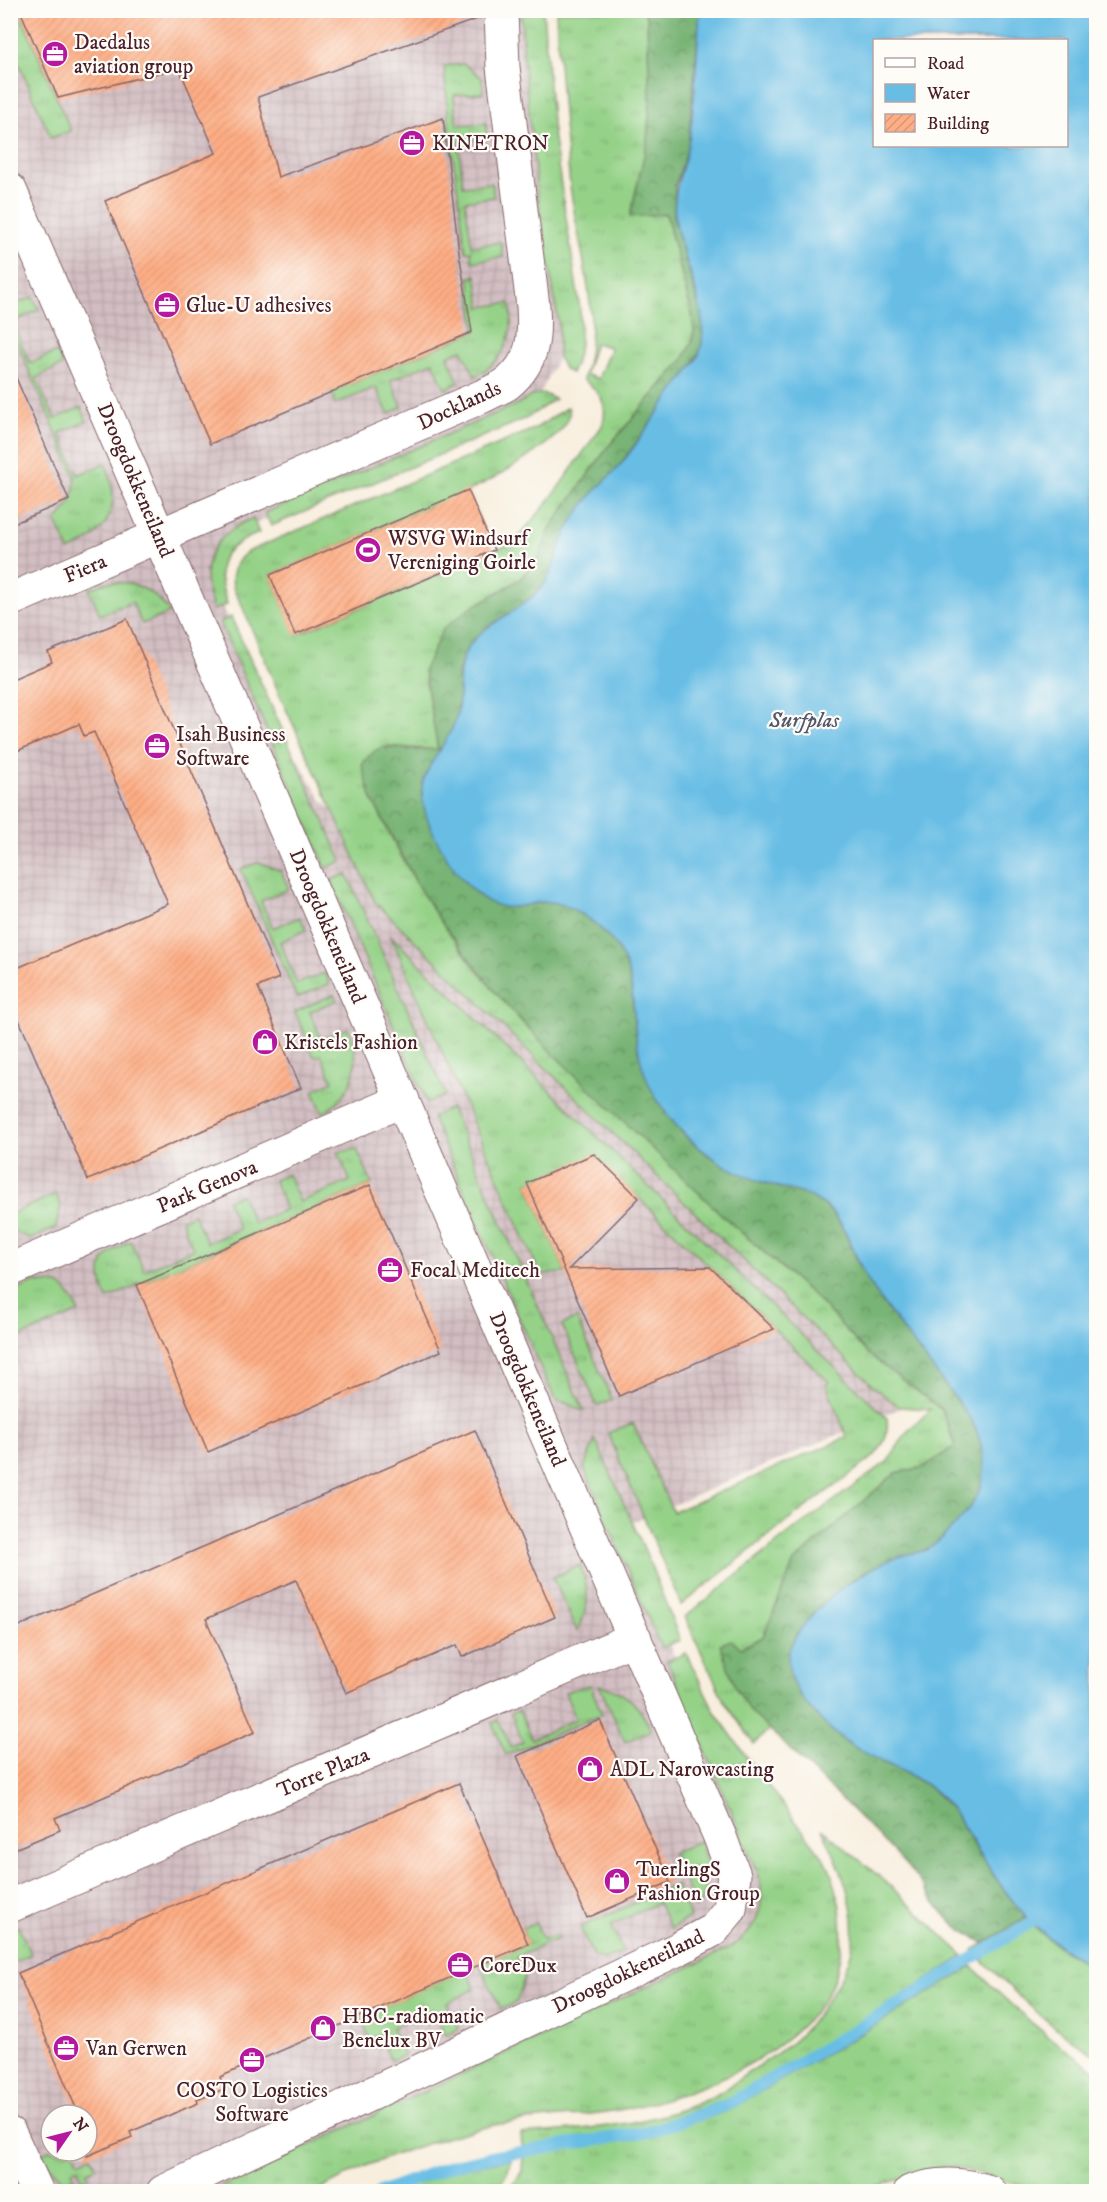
<svg xmlns="http://www.w3.org/2000/svg" width="1107" height="2202" viewBox="0 0 1107 2202" font-family="'IM FELL DW Pica',serif">
<defs>
<pattern id="industrial-grid" width="8" height="8" patternUnits="userSpaceOnUse" patternTransform="scale(1.5)"><rect width="8" height="8" fill="#d2bec2"/><path d="M0 4h8M4 0v8" fill="none" stroke="#b6a3a7"/></pattern>
<pattern id="grass-tufts" width="24" height="20" patternUnits="userSpaceOnUse" patternTransform="scale(1.5)"><rect width="24" height="20" fill="#95d288"/><path d="M3 7l-1-3M5 7V3M7 7l1-3M15 17l-1-3M17 17v-4M19 17l1-3" fill="none" stroke="#82b476"/></pattern>
<pattern id="forest-crowns" width="20" height="18" patternUnits="userSpaceOnUse" patternTransform="scale(1.5)"><rect width="20" height="18" fill="#78b474"/><path d="M2 6a3 3 0 1 1 6 0M12 15a3 3 0 1 1 6 0" fill="none" stroke="#64925f"/></pattern>
<pattern id="building-hatch" width="6" height="6" patternUnits="userSpaceOnUse" patternTransform="scale(1.5)"><rect width="6" height="6" fill="#feae85"/><path d="M-1 1l2-2M0 6l6-6M5 7l2-2" fill="none" stroke="#db9573"/></pattern>
</defs>
<rect width="100%" height="100%" fill="#fdfcf7"/>
<filter id="ink" filterUnits="userSpaceOnUse"><feTurbulence type="fractalNoise" baseFrequency=".0167" numOctaves="2"/><feDisplacementMap in="SourceGraphic" scale="12" xChannelSelector="R" yChannelSelector="G"/><feConvolveMatrix kernelMatrix="1 2 1 2 8 2 1 2 1" color-interpolation-filters="sRGB"/></filter>
<filter id="wash" filterUnits="userSpaceOnUse"><feTurbulence type="fractalNoise" baseFrequency=".008" numOctaves="4" result="noise"/><feDisplacementMap in="SourceGraphic" scale="24" xChannelSelector="R" yChannelSelector="G"/><feGaussianBlur stdDeviation="1.35" result="paint"/><feColorMatrix in="noise" values="0 0 0 0 0 0 0 0 0 0 0 0 0 0 0 0 0 1.4 0 .05"/><feComposite in="paint" operator="in"/></filter>
<g filter="url(#wash)">
<rect width="100%" height="100%" fill="#f8eede"/>
<path fill="url(#industrial-grid)" fill-rule="evenodd" d="M11 11H528L569 334 539 396 468 434 238 531 210 576 254 685 322 800 924 1398 621 1527 765 1875 759 1942 241 2191 11 2192ZM51 2115H87V2151H51Z"/>
<path fill="url(#grass-tufts)" stroke="#70785a" stroke-width="1.5" fill-rule="evenodd" d="M19 11 71 131 51 138 11 45V12Z
M521 11H543L553 133 580 309V344L575 365 571 373 565 370 558 357 559 326 537 190 524 65Z
M556 11H644L647 18 650 100 647 143 630 216 666 214 692 314 694 331 692 342 683 360 608 447 551 527 539 557 519 580 469 609 424 670 438 750 388 746 371 797C393 841 415 886 444 926 468 960 495 992 523 1023L724 1217 816 1298 868 1354 942 1410 955 1446 924 1467 895 1473 766 1629 763 1637 741 1648 751 1712 769 1729 754 1744 724 1701 685 1617 791 1532 888 1461 907 1432 931 1409 899 1407 874 1387 375 902 280 696 240 601C228 584 230 565 247 552L536 428 568 407C582 432 491 480 472 489 456 498 433 505 414 513 366 534 318 555 270 575L296 635 514 542 548 502 602 426C609 405 601 392 583 380 604 315 578 250 570 185 564 127 558 68 556 11ZM595 343 609 347 610 349 598 379 585 374Z
M464 64 482 78 483 93 454 95 457 125 486 123 487 138 458 141 463 186 492 183 494 197 465 201 472 246 501 242 503 257 472 262 471 251 466 252 449 126 444 66Z
M474 275H476L481 307 510 303C516 334 504 362 475 376L462 350 448 356 459 383 445 389 433 362 391 380 402 407 388 414 376 387 334 405 333 391 476 331 469 277H474Z
M33 297 39 310 12 322 30 363 57 352 63 365 36 378 55 419 81 407 87 421 60 433 78 475 105 463C123 504 110 534 69 551L56 521C69 508 76 495 75 476L11 329V306Z
M535 394H545L555 399 527 418 271 526 265 513 518 404Z
M253 518 259 533C219 549 213 563 227 604L214 610C195 567 211 536 253 518Z
M108 582C136 581 154 590 170 613L142 624 132 602 100 615 89 589Z
M231 617 342 861 326 868 220 622Z
M259 862 281 871 289 889 261 901 273 928 300 917 306 930 280 942 297 984 325 973 329 984 297 998 241 869Z
M347 874 446 1095 427 1103 331 880Z
M391 936 887 1418C889 1435 884 1446 872 1458L781 1526 681 1605 608 1433 633 1423 673 1512 847 1437 826 1384 829 1382 594 1155 527 1183 566 1273 540 1274Z
M334 994 337 1000 310 1012 321 1039 348 1028C364 1061 354 1094 323 1113L313 1091 333 1081 321 1055 314 1057 295 1012Z
M451 1108 584 1411 555 1399 550 1389 432 1117Z
M357 1149 372 1184 136 1285 137 1286 107 1299C94 1267 101 1255 131 1241L144 1270 193 1249 181 1220 194 1214 207 1243 239 1229 227 1200 241 1195 254 1223 286 1209 274 1180 288 1174 300 1202 350 1181 338 1152Z
M56 1194 61 1205 56 1228 31 1239 11 1230V1214Z
M38 1281 39 1284C62 1279 70 1293 79 1312L11 1341V1293Z
M577 1318 612 1400 597 1406 562 1325Z
M595 1439 646 1553 680 1640 661 1648 584 1468Z
M580 1565C590 1589 590 1608 577 1631L553 1577Z
M686 1653 715 1712 753 1766 826 1861C847 1907 850 1970 815 2011 773 2063 693 2095 629 2108 582 2118 534 2116 486 2127 445 2137 405 2150 366 2166 349 2173 329 2187 313 2191 305 2193 294 2192 285 2192 261 2192 237 2192 213 2191L727 1949C755 1935 767 1907 759 1876L667 1661Z
M590 1685 602 1714 506 1755 492 1723 498 1720 511 1747 523 1742 511 1714 519 1711 532 1739 576 1719 565 1692Z
M599 1685C628 1693 638 1703 651 1730L625 1742Z
M822 1829 886 1882 964 1956 831 2041 723 2101 638 2130 522 2147 521 2134C586 2129 664 2125 721 2092 732 2086 741 2077 751 2071 786 2048 804 2037 827 2000 838 1982 851 1964 853 1942 857 1903 839 1863 822 1829Z
M699 1841C710 1865 711 1887 696 1909L672 1853Z
M676 1885 690 1917 671 1929 658 1903 611 1925 623 1952 604 1960 593 1956 580 1927Z
M1026 1917C1045 1940 1071 1955 1096 1969V2056C1049 2027 1011 1990 973 1950Z
M536 1923 543 1940 558 1935 559 1938 517 1957 525 1976 517 2002 501 2009 480 1965 528 1944 522 1929Z
M19 1927 31 1954 11 1963V1930Z
M972 1966C1010 2006 1050 2041 1096 2071V2191H1042L959 2168 942 2166 862 2191 509 2192 522 2171 523 2156 648 2137 727 2111 864 2032Z
M467 1970 475 1989 447 2003 459 2029 446 2035 433 2009 392 2028 404 2055 391 2061 379 2035 370 2039 354 2002 379 2008Z
M51 2149V2151H74L78 2161 91 2156 97 2167 86 2172 88 2177 82 2180 78 2169 72 2171 74 2177 64 2181 49 2166 41 2153Z
M511 2159C509 2173 503 2182 492 2191H396L453 2170Z"/>
<path fill="url(#forest-crowns)" stroke="#616a50" stroke-width="1.5" d="M644 11H700L688 148 675 186 674 219 702 316 704 336 702 347 692 366 620 465 586 501 561 543 551 575 545 583 532 597 474 639 465 653 458 673 459 697 456 720 422 791C428 829 462 901 505 907 520 909 535 901 549 902 568 903 588 917 601 929 639 963 630 1002 638 1047 641 1068 656 1099 669 1117 691 1148 729 1171 764 1183 785 1190 806 1190 823 1205 849 1225 851 1256 869 1282 901 1330 939 1374 972 1421 994 1467 986 1495 950 1530 943 1537 934 1547 925 1550 905 1557 885 1561 866 1572 843 1585 824 1602 808 1622 800 1633 790 1644 789 1658 788 1675 795 1690 806 1703 820 1718 831 1732 849 1744 879 1764 915 1771 942 1799 958 1815 968 1835 980 1855 994 1877 1009 1897 1026 1917L985 1943C940 1923 935 1897 905 1864 856 1811 803 1762 751 1712L735 1687 720 1644 731 1640 741 1648 763 1637 794 1562 895 1473 924 1467 955 1446 942 1410 868 1354 816 1298 724 1217 552 1053 495 992 444 926 421 891 371 797 362 765C378 743 383 746 408 749 418 750 428 749 438 749L424 670 443 629 469 609 519 580 539 557 551 527 608 447 683 360 692 342 694 331 692 314 666 214 630 217 647 143 650 100 647 18Z"/>
<path fill="#68bde5" stroke="#596e88" stroke-width="1.5" fill-rule="evenodd" d="M700 11H1096V1969C1046 1941 1021 1917 989 1868 973 1844 961 1818 941 1797 918 1775 890 1767 863 1752 838 1738 816 1718 800 1695 791 1683 785 1663 790 1648 802 1618 840 1587 866 1572 879 1564 894 1558 908 1554 914 1553 920 1552 926 1550 935 1546 943 1537 950 1530 986 1495 994 1467 972 1421 939 1374 901 1331 870 1284 853 1258 850 1227 826 1206 808 1192 789 1191 768 1184 728 1172 691 1147 666 1113 652 1094 642 1072 638 1048 629 1003 641 968 603 931 590 918 568 903 549 902 533 901 520 909 504 907 471 902 441 853 429 823 425 813 422 799 422 788 424 768 447 743 454 724 465 697 452 672 469 646 485 623 520 611 539 590 553 576 554 559 562 542 567 529 576 515 585 503 595 489 610 477 621 464 638 443 652 420 668 398 677 386 687 374 695 362 718 326 683 263 676 224 670 193 683 173 688 145 696 101 696 55 700 11ZM874 40H1066V146H874Z"/>
<g fill="none" stroke-linecap="round" stroke-linejoin="round">
<path stroke="#68bde5" stroke-width="12" d="M380 2192 453 2165 496 2156 648 2132 725 2106 875 2018 1030 1923"/>
</g>
<g id="blocks">
<path fill="url(#building-hatch)" d="M20 10H482L483 17 258 97 278 177 443 118 459 252 472 332 210 444 105 201 216 153 179 68 58 98Z
M10 364 69 500 10 525Z
M468 490 494 550 295 635 270 575Z
M127 619 279 978 258 987 301 1088 88 1180 10 999V971L168 904 94 732 84 736 79 724 10 754V680L52 662 48 652Z
M594 1154 639 1198 569 1269 710 1267 774 1329 619 1396 527 1183Z
M370 1185 441 1351 208 1452 137 1285Z
M475 1430 555 1617 462 1657 457 1645 346 1693 296 1580 206 1619 255 1732 55 1818 60 1830 10 1851V1630Z
M600 1720 670 1882 587 1918 517 1756Z
M459 1783 528 1944 220 2077 224 2089 197 2100 198 2103 130 2132 132 2137 87 2156V2115H79L18 1973Z"/>
</g>
</g>
<g filter="url(#ink)">
<use href="#blocks" fill-opacity="0" stroke="#87676a" stroke-width="1.5"/>
<g fill="none" stroke-linecap="round" stroke-linejoin="round">
<defs>
<path id="minor" d="M10 190 720 1837 734 1875 730 1909 713 1930 678 1949 163 2192
M10 600 483 396C491 392 501 388 508 383 534 361 535 337 533 306L503 67 501 10
M10 1270 403 1100
M10 1906 635 1638
M10 2134 37 2192
M910 2192C937 2182 963 2183 990 2192"/>
</defs>
<use href="#minor" stroke="#87676a" stroke-width="35"/>
<use href="#minor" stroke="#fff" stroke-width="33"/>
</g>
</g>
<defs>
<symbol id="office-disc" viewBox="-11 -11 22 22"><circle r="9.5" fill="#b5179e" stroke="#fdfcf7"/><path d="M-6-3h4V-5.5h4V-3h4V5H-6ZM-1-4.5V-3h2v-1.5ZM-6 0V1H6V0Z" fill="#fff"/></symbol>
<symbol id="stadium-disc" viewBox="-11 -11 22 22"><circle r="9.5" fill="#b5179e" stroke="#fdfcf7"/><path d="M0-5a6.5 5 0 1 0 0 10a6.5 5 0 1 0 0-10ZM-3.5-1.8h7v3.6h-7Z" fill="#fff"/></symbol>
<symbol id="shop-disc" viewBox="-11 -11 22 22"><circle r="9.5" fill="#b5179e" stroke="#fdfcf7"/><path d="M-5-2.5h2.3a2.7 3.5 0 0 1 5.4 0H5L5.5 6h-11ZM-1.5-2.5h3a1.5 2.3 0 0 0-3 0Z" fill="#fff"/></symbol>
</defs>
<g fill-rule="evenodd">
<use href="#office-disc" x="40" y="39" width="30" height="30"/>
<use href="#office-disc" x="397" y="128" width="30" height="30"/>
<use href="#office-disc" x="152" y="290" width="30" height="30"/>
<use href="#stadium-disc" x="353" y="535" width="30" height="30"/>
<use href="#office-disc" x="142" y="731" width="30" height="30"/>
<use href="#shop-disc" x="250" y="1027" width="30" height="30"/>
<use href="#office-disc" x="375" y="1255" width="30" height="30"/>
<use href="#shop-disc" x="575" y="1754" width="30" height="30"/>
<use href="#shop-disc" x="602" y="1866" width="30" height="30"/>
<use href="#office-disc" x="445" y="1950" width="30" height="30"/>
<use href="#shop-disc" x="308" y="2013" width="30" height="30"/>
<use href="#office-disc" x="51" y="2033" width="30" height="30"/>
<use href="#office-disc" x="237" y="2045" width="30" height="30"/>
</g>
<g text-anchor="middle" stroke-width="4.5" stroke-linejoin="round" paint-order="stroke">
<g font-size="21" fill="#4a1f2b" stroke="#fdfcf7" text-anchor="start">
<text x="74" y="49">Daedalus<tspan x="74" dy="24">aviation group</tspan></text>
<text x="432" y="150">KINETRON</text>
<text x="186" y="312">Glue-U adhesives</text>
<text x="388" y="545">WSVG Windsurf<tspan x="388" dy="24">Vereniging Goirle</tspan></text>
<text x="176" y="741">Isah Business<tspan x="176" dy="24">Software</tspan></text>
<text x="284" y="1049">Kristels Fashion</text>
<text x="410" y="1277">Focal Meditech</text>
<text x="610" y="1776">ADL Narowcasting</text>
<text x="636" y="1876">TuerlingS<tspan x="636" dy="24">Fashion Group</tspan></text>
<text x="480" y="1972">CoreDux</text>
<text x="342" y="2023">HBC-radiomatic<tspan x="342" dy="24">Benelux BV</tspan></text>
<text x="86" y="2055">Van Gerwen</text>
<text x="252" y="2097" text-anchor="middle">COSTO Logistics<tspan x="252" dy="24">Software</tspan></text>
</g>
<g font-size="21" fill="#4a1f2b" stroke="#fdfcf7">
<text transform="translate(459 405) rotate(-25)" y="7">Docklands</text>
<text transform="translate(136 480) rotate(67)" y="7">Droogdokkeneiland</text>
<text transform="translate(85 568) rotate(-23)" y="7">Fiera</text>
<text transform="translate(328 926) rotate(67)" y="7">Droogdokkeneiland</text>
<text transform="translate(207 1186) rotate(-23)" y="7">Park Genova</text>
<text transform="translate(528 1389) rotate(67)" y="7">Droogdokkeneiland</text>
<text transform="translate(323 1772) rotate(-23)" y="7">Torre Plaza</text>
<text transform="translate(628 1971) rotate(-26)" y="7">Droogdokkeneiland</text>
</g>
<g font-size="22" font-style="italic" fill="#54566c" stroke="#fdfcf7">
<text x="804" y="727">Surfplas</text>
</g>
</g>
<rect width="1107" height="2202" fill="none" stroke="#fdfcf7" stroke-width="36"/>
<rect x="873" y="39" width="195" height="108" fill="#fdfcf7" stroke="#b5a4a5" stroke-width="1.5"/>
<rect x="885" y="58" width="30" height="9" fill="#ffffff" stroke="#b5a4a5" stroke-width="1.5"/>
<text x="927" y="69" font-size="18" fill="#4a1f2b">Road</text>
<rect x="885" y="84" width="30" height="18" fill="#68bde5" stroke="#b5a4a5" stroke-width="1.5"/>
<text x="927" y="99" font-size="18" fill="#4a1f2b">Water</text>
<rect x="885" y="114" width="30" height="18" fill="url(#building-hatch)" stroke="#b5a4a5" stroke-width="1.5"/>
<text x="927" y="129" font-size="18" fill="#4a1f2b">Building</text>
<g transform="translate(69 2133) rotate(55)"><circle r="28" fill="#fdfcf7" stroke="#b5a4a5" stroke-width="1.5"/>
<path d="M0-4.5L10 22L0 15L-10 22Z" fill="#b5179e"/>
<text y="-9" font-size="16" font-weight="bold" text-anchor="middle" fill="#4a1f2b">N</text>
</g>
</svg>
